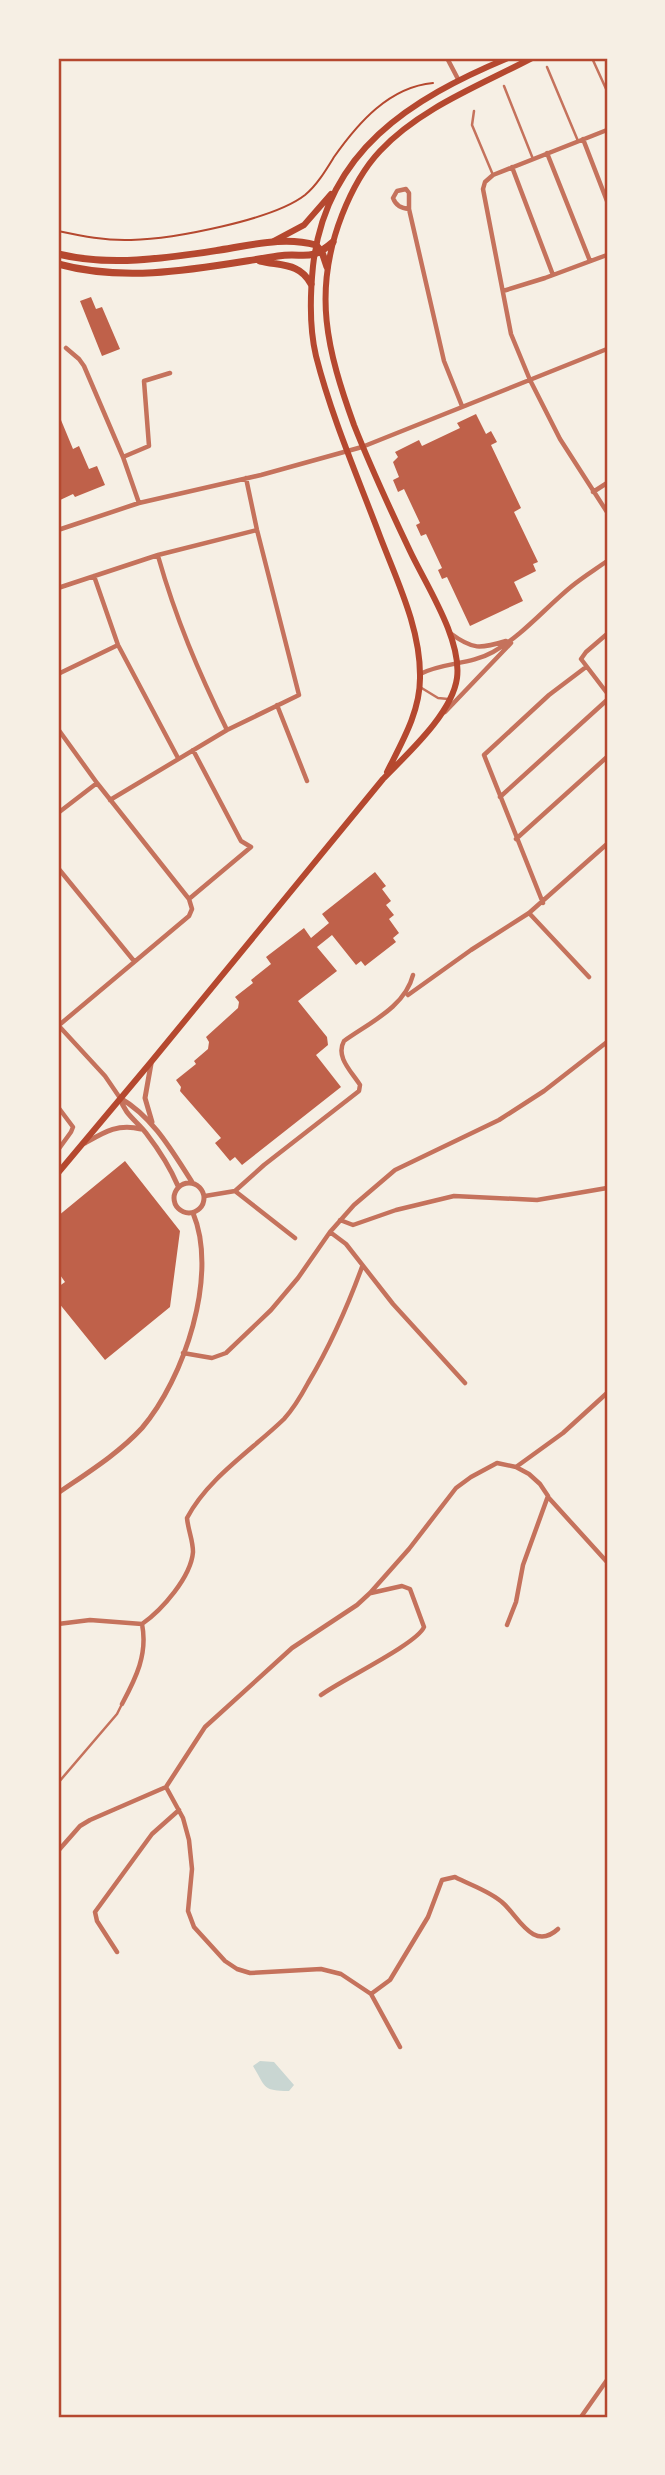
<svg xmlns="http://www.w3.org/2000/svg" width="665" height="2475" viewBox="0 0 665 2475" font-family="'Times New Roman',serif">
<rect width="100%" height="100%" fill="#f6efe4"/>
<path fill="#c9d6d2" d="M260 2061 274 2062 294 2085 289 2091C262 2090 267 2089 253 2066Z"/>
<path fill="#bf614a" d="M91 297 96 309 102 307 120 349 102 356 80 301Z
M476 414 486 434 491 431 497 442 491 445 521 508 514 512 538 562 533 564 536 571 514 582 523 601 470 626 447 577 442 579 438 570 442 568 426 534 421 536 416 525 420 523 404 489 398 492 393 480 399 477 393 462 398 457 395 452 419 440 422 446 460 428 457 423Z
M61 420 73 449 79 446 89 469 97 466 105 485 75 497 73 494 58 501V482L60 481 58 475V421Z
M375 872 386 886 382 889 391 901 386 905 394 915 389 919 399 933 393 938 396 942 365 966 361 961 356 965 332 935 317 947 337 971 298 1001 327 1037 328 1045 316 1055 341 1087 242 1165 235 1157 230 1161 215 1143 221 1138 180 1091 181 1087 176 1080 196 1064 194 1061 208 1049 209 1042 206 1037 238 1008 239 1002 235 997 253 983 251 980 271 964 266 957 304 928 311 938 329 923 322 914Z
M125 1161 180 1231 170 1307 105 1360 58 1302V1287L65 1282 58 1272V1216Z"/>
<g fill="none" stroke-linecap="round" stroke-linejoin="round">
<path stroke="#b5482f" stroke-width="2" d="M58 231C82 236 106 241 131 240 173 239 273 220 305 195 317 185 326 170 334 157 358 123 389 87 433 83"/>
<path stroke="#c5725c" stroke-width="2.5" d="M592 58 607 91
M547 67 578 141
M504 86 533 159
M474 111 472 125 493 175
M420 687 438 698 448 699
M58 1783 117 1714 122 1704"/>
<path stroke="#c5725c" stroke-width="4.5" d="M447 58 458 79
M607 130 493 175 485 182 483 189 511 334 530 380 560 439 607 512
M583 139 607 201
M547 153 590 261
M512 167 553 275
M409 209C401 208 396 206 393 198L397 191 406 189 409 193V209L444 361 462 406
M503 291 545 278 607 255
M66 348 79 359 84 366 123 457 139 503
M123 457 149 446 144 381 170 373
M593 492 607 483
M58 530 139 503 261 475 362 447 607 349
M158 556C176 619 198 671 227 730
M94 576 118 645 178 758
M58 588 158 555 257 530
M450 633C473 650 480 649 506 641
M607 634 586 652 581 659 607 693
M58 674 118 645
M420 674C443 662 470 665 493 652 523 635 545 608 572 586 583 577 596 569 607 561
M277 705 307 781
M445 712 511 643
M58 729 97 783 189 899 192 909 189 916 58 1026
M500 797 607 700
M110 800 227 730 299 695 257 530 246 478
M58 813 97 783
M516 839 607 757
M58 868 134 961
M189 899 251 847 241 841 193 750
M543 903 484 755 549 695 586 667
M529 913 589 977
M408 995 471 950 529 913 607 844
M58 1025 105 1076 120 1098
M58 1107 73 1127 71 1132 58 1150
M235 1191 295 1238
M205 1196 235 1191 264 1165 359 1091 360 1085C352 1072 335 1057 344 1041 369 1023 405 1007 413 975
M340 1220 353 1225 396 1210 454 1196 537 1200 607 1188
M330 1232 346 1244 393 1304 465 1383
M183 1353 212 1358 226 1353 271 1310 298 1278 330 1232 354 1205 395 1170 499 1120 544 1091 607 1042
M516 1467 563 1433 607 1393
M548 1497 607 1562
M58 1624 90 1620 142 1624C162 1610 191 1577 193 1552 193 1540 188 1530 187 1518 208 1478 252 1450 284 1419 294 1408 301 1396 308 1383 330 1346 347 1308 362 1267
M321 1695C341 1680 417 1644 424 1627L410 1589 402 1586 371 1593
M122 1704C136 1678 148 1654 142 1624
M166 1787 183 1818 189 1840 192 1869 188 1911 194 1927 225 1961 237 1969 250 1973 321 1969 341 1974 371 1994 400 2047
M58 1851 80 1826 90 1820 166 1787 205 1727 292 1648 357 1605 370 1593 409 1549 456 1488 471 1477 497 1463 516 1467 529 1474 540 1484 548 1496 523 1565 516 1602 507 1625
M117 1952 97 1921 95 1912 152 1834 179 1810
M371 1994 390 1980 428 1917 442 1880 455 1877C470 1885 490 1891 503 1903 518 1916 533 1952 558 1929
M581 2417 607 2380"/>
<path stroke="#c5725c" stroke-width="5" d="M151 1064 145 1098 152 1122
M120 1098C153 1117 172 1151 192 1182
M120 1098C125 1115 136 1120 146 1133 159 1150 170 1167 178 1186
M85 1143C104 1132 118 1123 141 1129
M174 1198a15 15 0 1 1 30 0a15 15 0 1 1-30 0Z
M58 1493C87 1473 118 1454 142 1428 184 1379 219 1275 193 1213"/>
<path stroke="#b5482f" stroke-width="6" d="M274 241 304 225 331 194
M387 772C402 742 420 712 420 678 421 627 395 577 378 531 356 473 331 415 316 356 309 327 310 296 313 266 326 151 410 99 508 58
M58 1173 151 1062 383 779C407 754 452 714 457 678 462 639 426 585 410 551 390 509 371 468 354 425 327 350 312 292 342 215 351 192 363 169 380 151 420 108 481 85 532 58"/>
<path stroke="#b5482f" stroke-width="7" d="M58 254C111 267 167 258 220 250 253 245 284 236 316 245L322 252 327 267
M260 261C282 266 300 263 311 284
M58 264C131 284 205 267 278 256 305 252 309 263 333 242"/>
</g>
<rect width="665" height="2475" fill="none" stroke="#f6efe4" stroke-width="119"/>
<rect x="60" y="60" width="546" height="2356" fill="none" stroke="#b5482f" stroke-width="2.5"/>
</svg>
